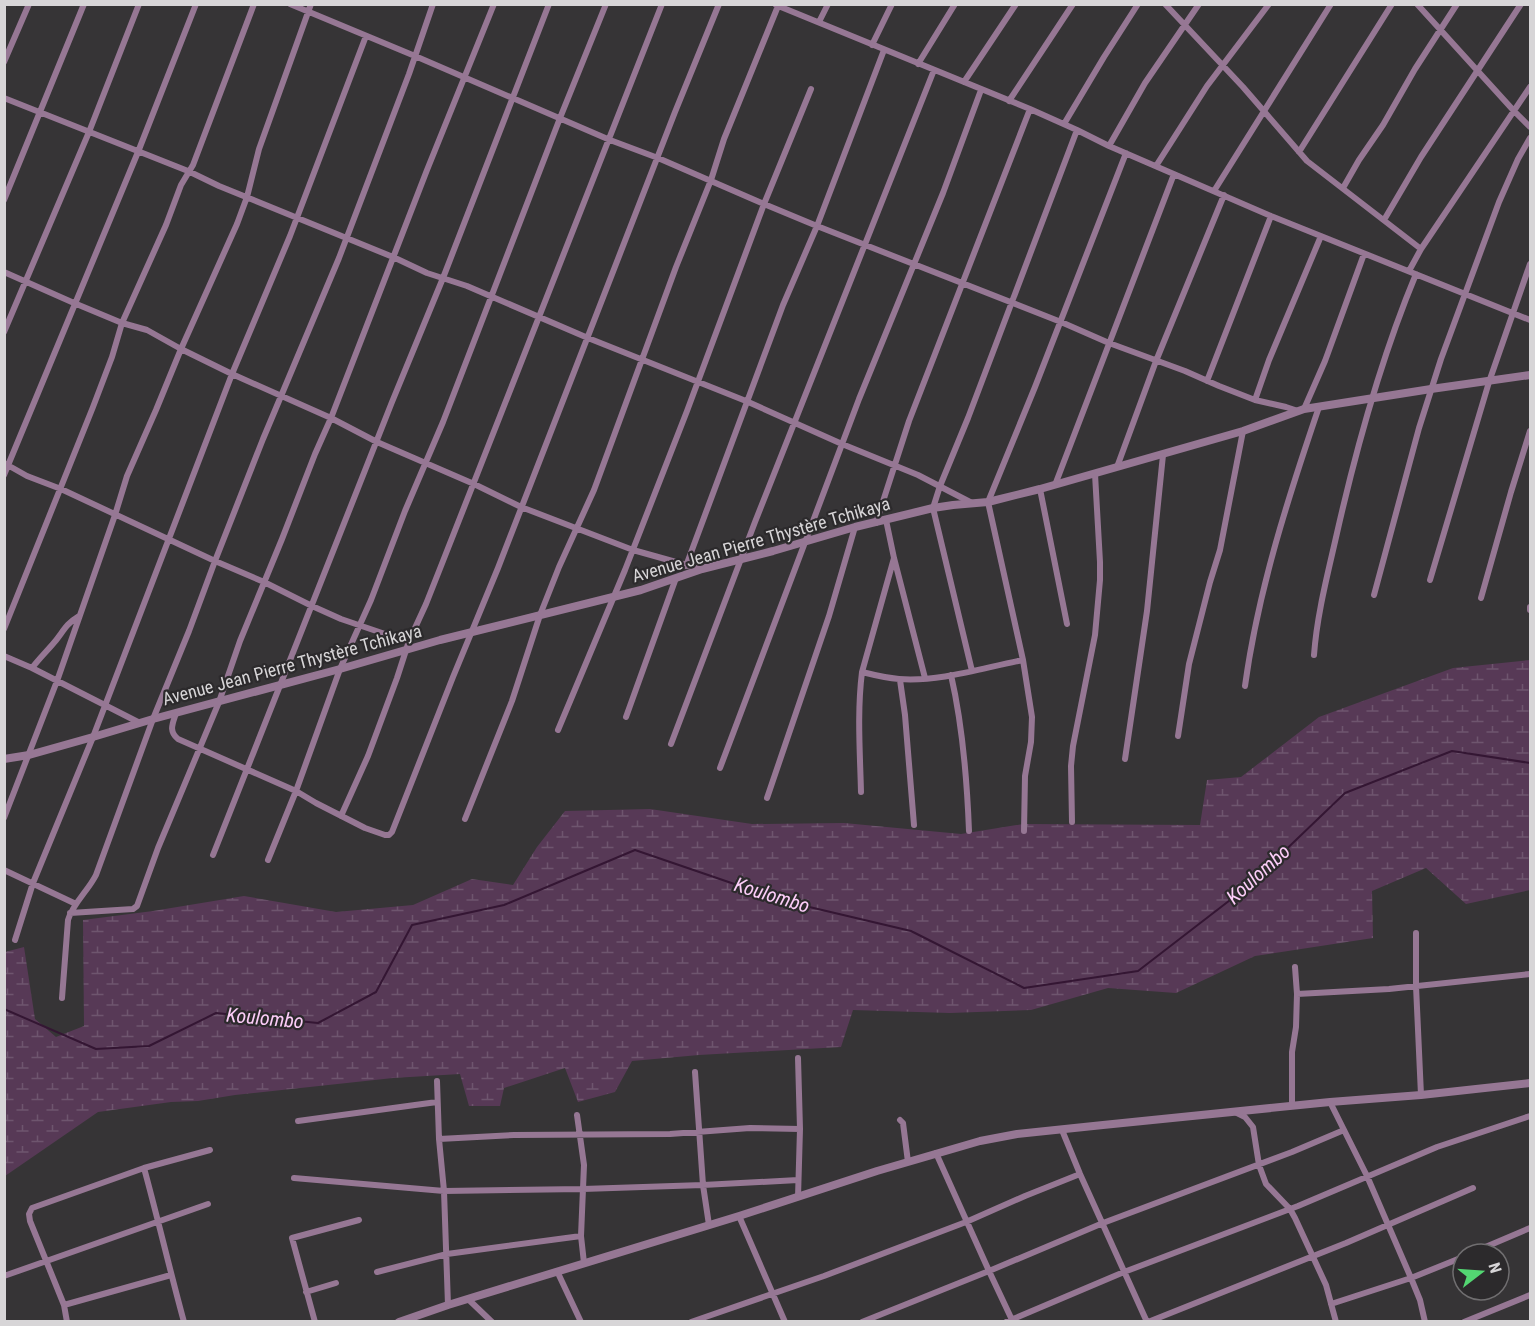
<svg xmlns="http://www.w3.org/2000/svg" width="1535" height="1326" viewBox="0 0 1535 1326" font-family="'Roboto Condensed',sans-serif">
<defs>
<pattern id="wetland-marsh" width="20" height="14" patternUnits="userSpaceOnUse" patternTransform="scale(1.5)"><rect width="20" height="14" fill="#573956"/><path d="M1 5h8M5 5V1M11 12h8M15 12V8" fill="none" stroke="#6e556e"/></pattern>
</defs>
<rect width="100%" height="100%" fill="#363436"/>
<path fill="url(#wetland-marsh)" d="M1530 660V890L1466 904 1426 868 1372 891 1373 938 1255 956 1176 993 1108 988 1031 1010 950 1013 853 1010 841 1047 699 1055 632 1061 615 1092 578 1102 565 1068 504 1088 500 1106H469L460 1074 393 1078 235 1095 198 1101 171 1102 98 1112 5 1176V952L24 947 35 1019 56 1037 84 1026 83 920 153 911 244 896 336 912 413 905 472 879 513 885 537 847 565 811 650 809 752 824 844 823 961 834 1023 824 1200 825 1207 780 1241 777 1319 717 1453 668Z"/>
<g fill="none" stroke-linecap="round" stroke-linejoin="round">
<path stroke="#341633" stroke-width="2" d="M4 1009 96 1049 149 1046 216 1013 318 1023 376 992 412 925 504 905 635 850 784 901 911 931 1024 988 1138 971 1247 887 1345 793 1452 751 1530 763"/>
<path stroke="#967794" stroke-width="6" d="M290 4 415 56 610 140 658 158 764 204 817 226 1061 322 1109 343 1185 371 1219 386 1255 400 1286 407 1298 411
M1165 4 1243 87 1307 161 1421 249 1409 271
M1417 4 1514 111 1530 127
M776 5 1030 109 1077 130 1109 146 1271 216 1530 320
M819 22 828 4
M872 45 892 4
M4 62 29 4
M918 64 955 4
M964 82 1016 4
M4 98 188 171 219 186 393 257 427 273 467 286 588 338 746 401 842 444 918 475 972 503
M1009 101 1073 4
M1064 124 1104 57 1138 4
M1109 146 1145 83 1199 4
M1299 152 1392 4
M1156 166 1207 86 1269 4
M1343 188 1359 160 1383 125 1415 69 1457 4
M1214 191 1331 4
M4 200 84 4
M1384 220 1421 157 1521 4
M1421 249 1530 87
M4 272 74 303 122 323 147 330 181 349 232 374 331 418 377 442 474 484 521 507 633 550 701 569
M4 332 89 132 139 4
M1207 381 1271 216
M1255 400 1269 360 1321 236
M1304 409 1325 361 1364 254
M4 463 27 476 61 489 215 561 264 582 312 606 341 619 388 635 409 641
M1117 467 1156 361 1224 195
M4 475 138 152 196 4
M1055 485 1174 174
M1040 489 1067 624
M886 520 894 558 925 678
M876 523 909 421 1030 109
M686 566 783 305 817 226 884 50
M1430 580 1489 382 1530 264
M1374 595 1419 428 1441 359 1499 202 1518 159 1530 138
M1481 598 1511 492 1530 431
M1530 610V607
M4 629 93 407 112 357 122 323 166 225 181 185 193 165 254 4
M1314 655C1317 614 1328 573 1337 533 1357 445 1381 358 1416 274
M4 656 32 668 140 723
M32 668C38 660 45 653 52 645 63 633 64 625 79 616
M972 671 933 508 940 486 968 418 1077 130
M862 672C874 675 886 678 899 679 940 682 982 668 1023 660
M951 675C963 727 967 779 969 831
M900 680 905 715 914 825
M1245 686C1258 591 1288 498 1319 407
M176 713C173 723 168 731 178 739L296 791 316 803 365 828 385 835H389L392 832 453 677 498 568 675 112 719 4
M626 717 676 578
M558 730 625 570 687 411 764 204 811 89
M1178 736 1189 664 1210 582 1220 550 1243 431
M671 744 755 522 934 70
M1125 759 1147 611 1163 455
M720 768 859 399 943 193 981 90
M861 792C860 752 857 712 862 672L894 558
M767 798 829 616 855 527
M341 816 368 756 397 678 409 641 426 604 443 561 662 4
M4 818 57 681 115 515 127 476 156 410 181 349 237 224 247 197 259 149 311 4
M465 819 512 701 540 615 559 567 594 490 676 267 711 180 724 139 778 6
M1072 822 1071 766 1073 746 1095 635 1100 580V562L1095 474
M1024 831 1025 776 1031 742 1032 717 1023 660 988 502 1035 387 1126 153
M213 855 392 402 443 278 549 4
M268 860 296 791 340 669 371 600 405 511 443 422 560 118 606 4
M4 870 76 904
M70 913 133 909 137 906 158 848 219 702 240 641 282 539 315 454 331 418 427 170 494 4
M1416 933V986L1421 1095
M15 940 33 883 93 737 232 374 290 236 366 36
M1297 994 1389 989 1530 974
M62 998 68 920C73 903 88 891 96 875L153 719 189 631 215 561 263 439 339 258 409 74 433 4
M798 1058 800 1129 798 1197
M695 1072 703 1185 709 1225
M437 1081 439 1139 444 1191 448 1305
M1330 1102 1367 1176 1411 1278 1420 1300 1425 1322
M1292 1106V1052L1296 1027 1297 994 1295 967
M1235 1112 1245 1117 1253 1127 1259 1165 1266 1184 1290 1209 1295 1218 1326 1285 1336 1322
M577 1115 584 1165 581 1236 584 1263
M900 1120 903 1123 908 1162
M298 1121 437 1102
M1062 1130 1080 1174 1147 1322
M439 1139 514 1135 670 1134 750 1128 800 1129
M936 1153 989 1271 1013 1322
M144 1168C158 1219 170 1271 184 1322
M294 1178 444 1191 583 1189 703 1185 798 1180
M739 1216 785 1322
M1469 1254 1530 1228
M557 1271 581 1322
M377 1272 447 1254 581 1236
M4 1276 208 1204
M306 1292 336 1283
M468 1299 492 1322
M1331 1304 1411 1278 1463 1257
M64 1305 171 1275
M67 1322 64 1305 30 1221 29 1214 32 1208 144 1168 210 1150
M315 1322 292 1238 359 1220
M691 1322 824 1276 966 1222 1025 1196 1080 1174
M862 1322 989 1271 1103 1223 1292 1152 1344 1130
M1006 1322 1124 1272 1298 1206 1437 1147 1530 1116
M1148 1322 1346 1243 1473 1188
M1464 1322 1530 1295"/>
<path stroke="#967794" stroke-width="8" d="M4 759 29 755 93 737 153 719 340 669 440 640 641 590 702 569 773 551 855 527 933 508 953 505 988 502 1040 489 1243 431 1304 409 1431 389 1530 375
M399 1322 448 1305 739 1216 877 1171 980 1141 1017 1134 1103 1125 1330 1102 1421 1095 1530 1083"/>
</g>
<g text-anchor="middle" stroke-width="4.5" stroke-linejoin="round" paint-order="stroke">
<g font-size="18" fill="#d7d5d7" stroke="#2c2a2c">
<text transform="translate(761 540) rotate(-16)" y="6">Avenue Jean Pierre Thystère Tchikaya</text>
<text transform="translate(292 665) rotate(-15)" y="6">Avenue Jean Pierre Thystère Tchikaya</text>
</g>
<g font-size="20" font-style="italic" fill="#fccdf8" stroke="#2c2a2c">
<text transform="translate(1258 874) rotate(-42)" y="7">Koulombo</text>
<text transform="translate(772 895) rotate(17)" y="7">Koulombo</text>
<text transform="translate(265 1018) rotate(5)" y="7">Koulombo</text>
</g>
</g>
<rect width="1535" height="1326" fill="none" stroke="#d7d5d7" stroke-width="12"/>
<g transform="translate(1481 1272) rotate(73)"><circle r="28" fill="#2c2a2c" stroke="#706e70" stroke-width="1.5"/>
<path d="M0-4.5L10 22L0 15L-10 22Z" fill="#53d672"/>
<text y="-9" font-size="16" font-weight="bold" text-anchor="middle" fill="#d7d5d7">N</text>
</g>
</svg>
